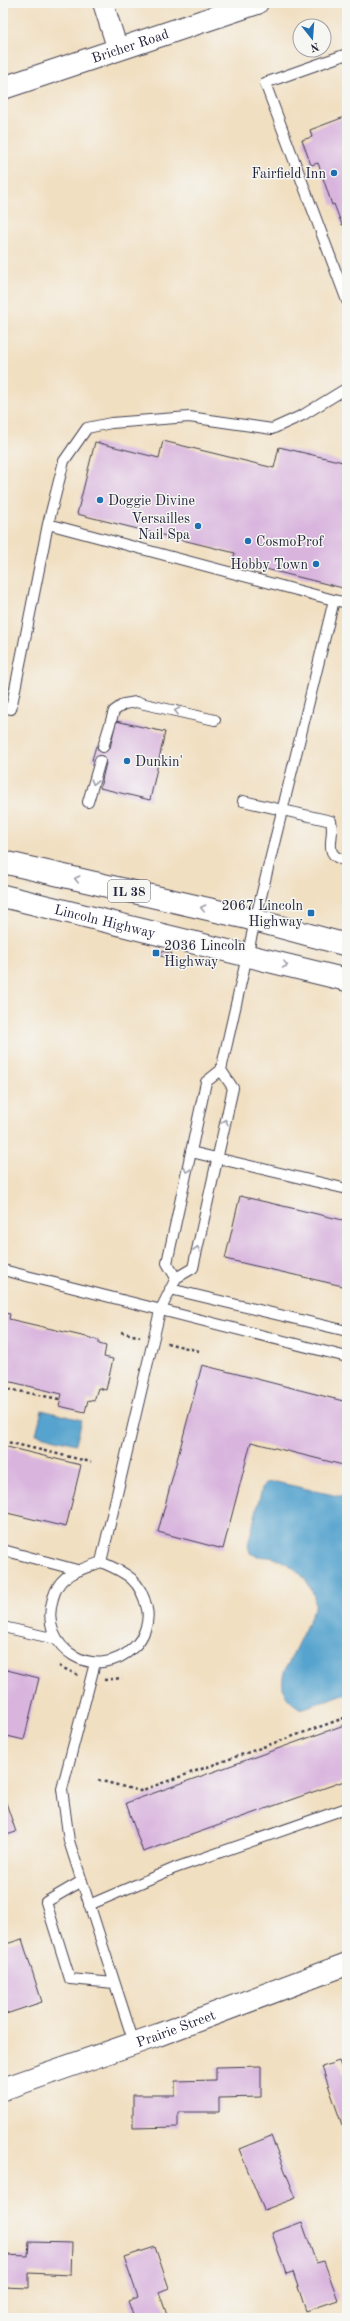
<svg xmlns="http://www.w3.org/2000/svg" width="350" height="2321" viewBox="0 0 350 2321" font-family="'Old Standard TT',serif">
<rect width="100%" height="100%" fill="#f6f6f2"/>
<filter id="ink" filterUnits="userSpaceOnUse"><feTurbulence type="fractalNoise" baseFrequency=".025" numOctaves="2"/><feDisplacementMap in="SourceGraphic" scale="8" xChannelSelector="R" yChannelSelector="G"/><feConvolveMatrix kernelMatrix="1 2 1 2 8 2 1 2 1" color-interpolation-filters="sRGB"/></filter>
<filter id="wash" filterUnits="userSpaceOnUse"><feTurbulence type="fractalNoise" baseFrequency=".012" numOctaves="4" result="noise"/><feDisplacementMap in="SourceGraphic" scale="16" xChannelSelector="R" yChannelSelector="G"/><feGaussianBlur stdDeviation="0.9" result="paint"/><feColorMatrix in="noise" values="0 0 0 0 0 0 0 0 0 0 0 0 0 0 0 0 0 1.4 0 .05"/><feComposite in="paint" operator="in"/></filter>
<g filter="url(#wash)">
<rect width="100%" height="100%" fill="#f1dfc1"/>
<path fill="#55a3ce" stroke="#3c6284" d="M42 1410 82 1420 76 1444 36 1434Z
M276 1482 347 1498V1693L301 1709C285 1699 280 1691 284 1672L315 1608C317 1586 295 1564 274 1558 265 1556 259 1558 250 1553L248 1545 262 1488 266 1483Z"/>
<g id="blocks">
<path fill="#d9b5de" d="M347 116V224L342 225 334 204 332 205 318 163 311 165 302 140 312 137 310 130Z
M163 441 274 468 279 447 347 463V589L233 561 235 553 77 514 95 442 159 458Z
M116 721 165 732 150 800 100 788 106 763 92 760 96 746 110 748Z
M161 951 172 953 171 958 160 956Z
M240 1196 347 1221V1287L225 1259Z
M3 1313 10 1314 9 1319 99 1340V1344L106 1346 104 1357 113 1359 106 1390 98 1388 94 1401 88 1400 85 1412 59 1406 62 1394 3 1380Z
M202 1365 347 1402V1466L251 1442 223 1549 158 1532Z
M3 1446 81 1465 66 1527 3 1512Z
M3 1669 39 1678 24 1740 3 1735Z
M347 1724V1780L143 1852 126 1803Z
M3 1794 16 1832 3 1836Z
M22 1939 42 2002 3 2015V1945Z
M339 2061 347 2084V2123L342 2125 322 2067Z
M261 2066V2097L219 2098V2112H178V2127L133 2128V2095H175V2081L216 2080V2067Z
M271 2136 296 2198 264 2210 239 2149Z
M302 2222 316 2263 324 2261 338 2300 306 2311 293 2272 286 2274 272 2233Z
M29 2242 72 2243 71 2275 29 2273V2288L3 2287V2255L28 2256Z
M155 2247 169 2288 159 2292 168 2318H134L128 2301 138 2297 124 2257Z"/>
</g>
</g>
<g filter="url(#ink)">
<use href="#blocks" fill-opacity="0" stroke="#413e4f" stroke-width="1"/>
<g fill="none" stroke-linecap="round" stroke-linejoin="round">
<defs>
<path id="service" d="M347 54 265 83 347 301
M48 524 64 461 87 428 111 423 189 417 272 429 303 415 347 388
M3 707 11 709 48 524 334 600
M103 747 114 711 124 704 136 702 215 720
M243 801 331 821C336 839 320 855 347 861
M88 802 100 761
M191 1152 347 1189
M3 1270 347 1357
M176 1278 167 1263 206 1082 221 1070 255 921 334 600 347 603
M170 1289 347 1331
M3 1550 77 1570
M101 1562 160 1311 176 1278 193 1268 233 1088 221 1070
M101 1562C127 1573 141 1580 147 1609 150 1622 143 1639 134 1647 96 1684 37 1649 53 1598 55 1591 59 1583 65 1578 76 1570 88 1567 101 1562Z
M3 1627 56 1639
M95 1663 62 1789 69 1841 134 2043
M82 1881 46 1902 70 1979 114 1983
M89 1905 175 1868 347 1808"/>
<path id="minor" d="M103 3 118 50"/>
<g id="tertiary">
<path id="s1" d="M3 88 257 3"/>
<path id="s2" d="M3 2089 158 2035 347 1964"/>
</g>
<g id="primary">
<path d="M3 862 243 917 347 945"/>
<path id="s3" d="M3 896 347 980"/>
</g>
</defs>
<use href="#service" stroke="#413e4f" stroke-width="12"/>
<use href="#minor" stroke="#413e4f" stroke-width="22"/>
<use href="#tertiary" stroke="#413e4f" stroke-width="24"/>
<use href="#primary" stroke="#413e4f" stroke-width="24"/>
<path stroke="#413e4f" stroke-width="2.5" stroke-dasharray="3 3" stroke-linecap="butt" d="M121 1332 140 1337
M167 1343 199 1351
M3 1388 59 1399
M3 1441 91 1462
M59 1666 78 1675
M104 1680 122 1678
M98 1780 140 1791 347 1717"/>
<use href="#service" stroke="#fff" stroke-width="10"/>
<use href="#minor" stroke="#fff" stroke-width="20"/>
<use href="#tertiary" stroke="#fff" stroke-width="22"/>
<use href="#primary" stroke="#fff" stroke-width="22"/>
</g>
<defs><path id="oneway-chevron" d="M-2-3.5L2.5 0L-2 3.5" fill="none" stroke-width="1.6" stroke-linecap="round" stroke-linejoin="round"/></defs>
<g stroke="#9c9ca7">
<use href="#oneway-chevron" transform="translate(177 711) rotate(-167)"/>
<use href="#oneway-chevron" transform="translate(94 782) rotate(105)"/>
<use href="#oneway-chevron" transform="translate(77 879) rotate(-167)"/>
<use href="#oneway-chevron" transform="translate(203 908) rotate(-167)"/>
<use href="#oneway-chevron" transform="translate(285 965) rotate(14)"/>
<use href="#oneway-chevron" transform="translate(225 1122) rotate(-77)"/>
<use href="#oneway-chevron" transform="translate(187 1170) rotate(102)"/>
<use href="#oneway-chevron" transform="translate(197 1249) rotate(-78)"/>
</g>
</g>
<g fill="#1f6fb2" stroke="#f6f6f2" stroke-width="1.5">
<circle cx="334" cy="173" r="4"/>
<circle cx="100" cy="500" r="4"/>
<circle cx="198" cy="526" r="4"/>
<circle cx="248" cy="541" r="4"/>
<circle cx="316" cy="564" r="4"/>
<circle cx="127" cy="761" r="4"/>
<rect x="307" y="909" width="8" height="8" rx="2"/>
<rect x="152" y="949" width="8" height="8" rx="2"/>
</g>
<g text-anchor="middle" stroke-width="3" stroke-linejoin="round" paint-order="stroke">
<rect fill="#f6f6f2" stroke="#626272" stroke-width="1" x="108" y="880" width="42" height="22" rx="3"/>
<g font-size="13" font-weight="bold" fill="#22223b">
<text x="129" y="896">IL 38</text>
</g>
<g font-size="14" fill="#22223b" stroke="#f6f6f2">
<text dy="5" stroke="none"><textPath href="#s1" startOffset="134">Bricher Road</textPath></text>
<text dy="5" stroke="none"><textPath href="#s3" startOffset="105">Lincoln Highway</textPath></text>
<text dy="5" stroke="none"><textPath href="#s2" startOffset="183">Prairie Street</textPath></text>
</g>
<g font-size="14" fill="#22223b" stroke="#f6f6f2" text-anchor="end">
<text x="326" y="178">Fairfield Inn</text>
<text x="108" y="505" text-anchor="start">Doggie Divine</text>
<text x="190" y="523">Versailles<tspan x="190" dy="16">Nail Spa</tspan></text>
<text x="256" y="546" text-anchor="start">CosmoProf</text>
<text x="308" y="569">Hobby Town</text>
<text x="135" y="766" text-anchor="start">Dunkin'</text>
<text x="303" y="910">2067 Lincoln<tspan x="303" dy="16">Highway</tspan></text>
<text x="164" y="950" text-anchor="start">2036 Lincoln<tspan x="164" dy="16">Highway</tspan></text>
</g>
</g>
<rect width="350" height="2321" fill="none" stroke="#f6f6f2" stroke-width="16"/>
<g transform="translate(312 38) rotate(163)"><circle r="19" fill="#f6f6f2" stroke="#a1a1a9"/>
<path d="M0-3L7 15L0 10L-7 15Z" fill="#1f6fb2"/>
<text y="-6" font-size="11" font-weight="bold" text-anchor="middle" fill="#22223b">N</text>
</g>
</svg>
